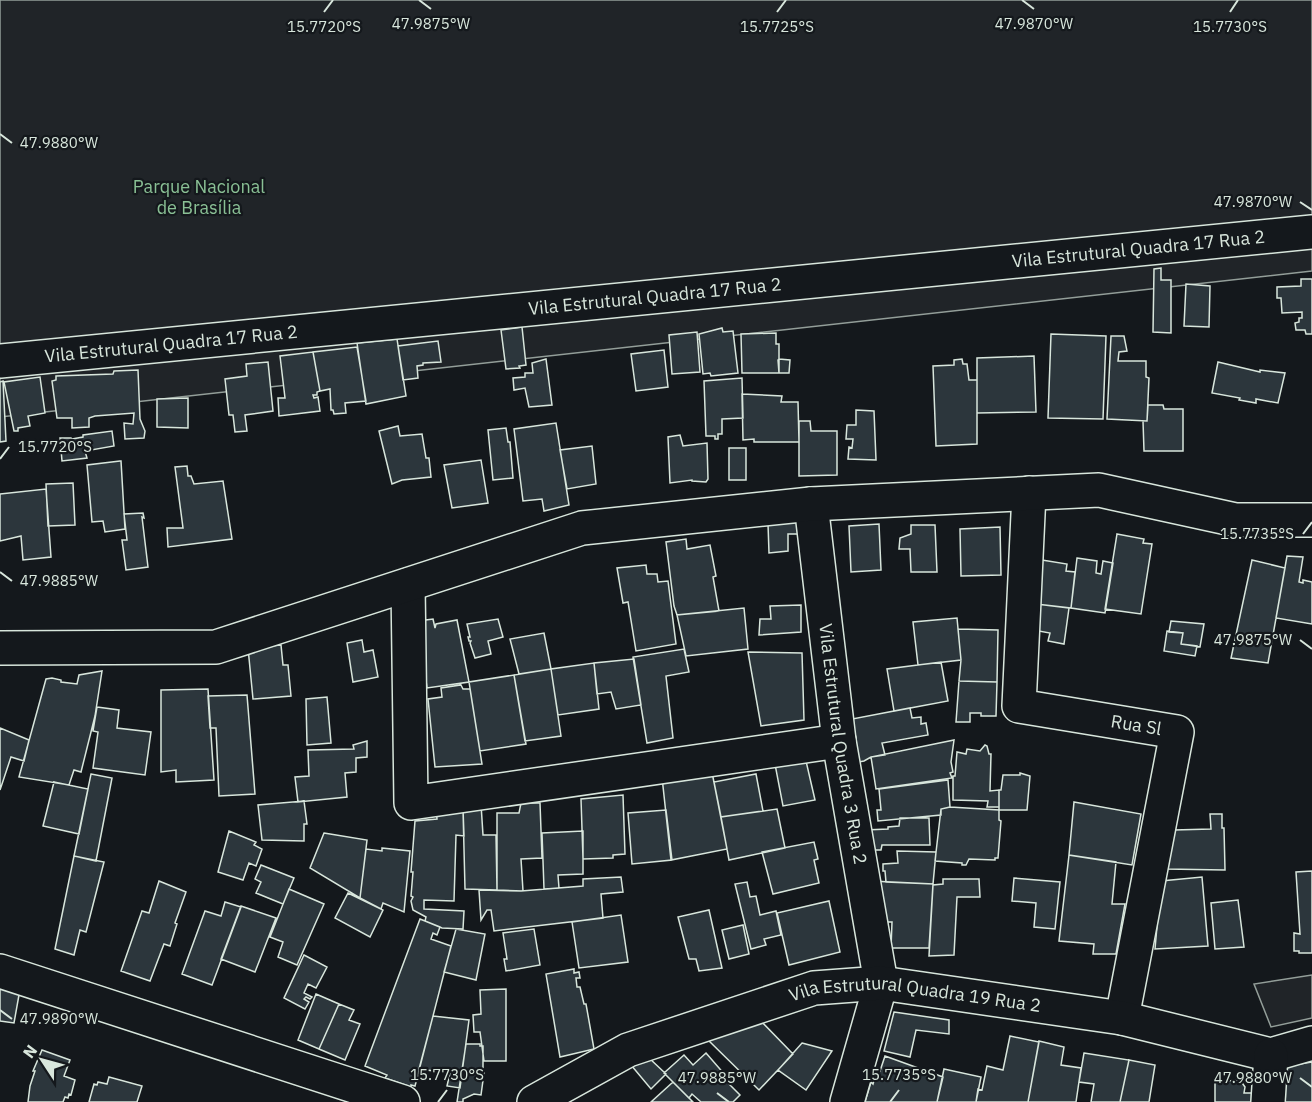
<svg xmlns="http://www.w3.org/2000/svg" width="1312" height="1102" viewBox="0 0 1312 1102" font-family="'IBM Plex Sans',sans-serif">
<rect width="100%" height="100%" fill="#14181c"/>
<path fill="#202428" stroke="#939e99" stroke-width="1.5" d="M0 0H1312V271L0 417Z
M1312 975V1018L1271 1027 1254 984Z"/>
<path fill="#2c363c" stroke="#d8e6dc" stroke-width="1.5" d="M1161 268V280H1171V333L1153 332 1154 269Z
M1161 268V280H1171V333L1153 332 1154 269Z
M1301 279H1312V334H1306L1305 330H1296L1295 323 1299 322V318H1302V312L1282 313 1281 298H1277V287L1301 286Z
M1301 279H1312V334H1306L1305 330H1296L1295 323 1299 322V318H1302V312L1282 313 1281 298H1277V287L1301 286Z
M1186 284 1210 286 1209 327 1184 326Z
M1186 284 1210 286 1209 327 1184 326Z
M522 327 526 365 519 366 520 368 506 369 501 330Z
M722 328 723 332 733 331 738 373 711 376 710 373 703 374 699 334Z
M722 328 723 332 733 331 738 373 711 376 710 373 703 374 699 334Z
M697 332 700 372 672 374 669 335Z
M697 332 700 372 672 374 669 335Z
M776 333V344H779V373H742L741 334Z
M776 333V344H779V373H742L741 334Z
M1051 334 1106 336 1103 419 1048 418Z
M1111 336H1124L1127 351 1119 352 1118 361H1146V377L1149 378 1147 421 1107 419Z
M397 339 406 396 366 404 357 343Z
M397 339 406 396 366 404 357 343Z
M438 341 441 362 423 363V365L417 366 418 378 403 380 398 346Z
M357 347 366 401 345 403 346 413 334 414 333 410H331L330 389 320 391 313 352Z
M357 347 366 401 345 403 346 413 334 414 333 410H331L330 389 320 391 313 352Z
M664 350 668 387 636 391 631 354Z
M664 350 668 387 636 391 631 354Z
M313 352 320 391 317 392V395H313L314 398 318 397 320 411 279 416 278 398H285L280 356Z
M313 352 320 391 317 392V395H313L314 398 318 397 320 411 279 416 278 398H285L280 356Z
M1034 356 1036 412 977 413V358Z
M546 359 552 405 529 407 525 388 514 390 513 378 525 377V373H533L532 363Z
M546 359 552 405 529 407 525 388 514 390 513 378 525 377V373H533L532 363Z
M779 359 790 360 789 373H779L778 360Z
M962 359 963 364H967L969 380H977V444L936 446 933 366 954 365V360Z
M268 362 273 411 245 415 247 431 235 432 233 415H229L225 379 247 376 246 364Z
M268 362 273 411 245 415 247 431 235 432 233 415H229L225 379 247 376 246 364Z
M1218 362 1260 372V370L1285 373 1278 403 1256 399V403L1239 400 1240 398 1212 393Z
M138 370 140 419 145 431 144 438 125 439 124 423 133 424 134 413 95 416 89 418V427L72 428V418H57L52 381 56 380V376L113 374 114 371Z
M138 370 140 419 145 431 144 438 125 439 124 423 133 424 134 413 95 416 89 418V427L72 428V418H57L52 381 56 380V376L113 374 114 371Z
M40 377 45 413 28 416 30 426 18 428V431H14L4 382Z
M40 377 45 413 28 416 30 426 18 428V431H14L4 382Z
M742 378 743 418 722 419V434H718V439H715V436H706L704 381Z
M3 381 6 441 0 442V382Z
M3 381 6 441 0 442V382Z
M742 394 782 396 781 402H798L799 442H754V439L743 440Z
M188 398V428L157 427V399Z
M188 398V428L157 427V399Z
M1148 405H1163L1164 409H1183V451H1144L1143 421H1147Z
M856 410 874 411 876 460 848 459 849 447 852 448 853 439H846L847 425H856Z
M799 421H810L811 431H837V475L799 476Z
M556 423 569 505 544 511 542 499 523 501 514 429Z
M398 426 400 436 422 434 426 458H429L431 477 402 480 392 484 379 431Z
M506 428 508 442H510L513 478 493 480 488 430Z
M112 431 114 446 85 451 87 458 62 461 60 438H71L72 439 83 437V435Z
M680 435 683 446 707 443 708 479 706 482 692 481V480L670 483 668 437Z
M592 446 596 484 567 489 560 450Z
M729 448H746V480H729Z
M481 460 488 503 452 508 444 465Z
M120 461H121L125 529 105 532 103 521 92 522 87 465Z
M187 466 188 476H191L194 484 223 481 232 539 168 547 167 528H183L175 467Z
M73 483 75 525 48 526 46 484Z
M46 489 51 557 23 560 21 536 0 541V494Z
M143 513 144 518 142 517 148 567 126 570 122 540H127L124 514Z
M801 522 802 534H788V551L769 553 768 524Z
M879 524 881 570 851 572 849 526Z
M911 525H935L937 572H911L910 549H899L900 538 911 534Z
M1000 527 1001 575 961 576 960 529Z
M1117 534 1144 539 1143 543 1152 544 1141 614 1105 609Z
M686 539 687 549 710 545 716 576 713 577 719 611 677 615 674 606 666 542Z
M1287 556 1303 557 1299 582 1303 583V580L1312 582V624L1276 618Z
M1077 558 1097 561 1096 573 1101 574 1103 561 1113 563 1105 613 1071 608Z
M1042 560 1067 564 1066 571 1075 572 1071 608 1036 604Z
M1252 560 1285 568 1268 663 1231 658Z
M646 565 647 574H657L658 582 668 581 676 644 636 651 628 602 623 603 617 568Z
M1036 604 1069 608 1064 644 1048 641 1050 633 1033 630Z
M801 605V632L759 635 760 619H771L770 606Z
M744 608 748 649 686 656 677 615Z
M957 618 961 660 918 665 913 622Z
M433 619 435 628 436 624 457 620 469 682 427 688 418 621Z
M498 619 503 637 488 641 491 654 475 658 470 643 471 641H469L468 637H470L467 624Z
M1171 621 1204 624 1200 647 1181 644 1183 633 1169 632Z
M958 629 998 630 997 682 959 681 961 660Z
M1167 631 1183 633 1181 644 1197 646 1195 656 1164 651Z
M544 633 551 669 519 674 510 639Z
M362 640 364 652 373 650 378 677 353 682 347 643Z
M281 645 283 665H288L291 696 253 699 248 648Z
M684 649 689 672 666 676 673 738 647 743 633 657Z
M748 652 802 653 804 720 761 726Z
M634 659 641 705 616 709 611 692 597 694 594 663Z
M941 662 948 701 894 711 887 669Z
M594 663 599 709 558 715 551 669Z
M551 669 561 736 525 741 514 675Z
M102 671 95 716 81 772 74 770 69 785 19 777 46 679 52 678 61 680V682L77 684 79 675Z
M514 675 526 744 480 751 469 682Z
M959 681 997 682 996 716H981V713H970V722H956Z
M460 683 463 689H470L482 764 435 767 428 699 442 697 441 688 460 685Z
M208 689 214 780 176 782V770L161 772V690Z
M247 695 255 794 219 796 216 728H210L208 696Z
M327 697 331 743 307 745 306 699Z
M97 707 119 710 117 728 151 732 145 775 93 768 98 732 93 731Z
M910 708 912 718 921 717V724L926 723 928 735 882 743 885 755 871 757 864 761 848 764 843 742 856 739 852 719Z
M0 728 29 740 24 761 11 757 0 790Z
M954 740 951 762 953 772 950 773 952 778 876 789 871 757Z
M367 741V757L356 758V772L345 773 347 797 298 802 295 777 309 776 308 750 354 749 353 745Z
M985 745 987 746 989 754H991L990 791 999 790V807H987L988 801 953 800V776H955L957 752 966 754 967 749 980 751Z
M774 759 806 761 815 800 783 806Z
M711 767 727 849 671 860 662 777Z
M1020 773 1030 776 1027 810H999V790H1001L1003 775H1020Z
M91 774 112 778 96 861 74 856Z
M756 774 763 811 721 817 714 782Z
M948 780 950 807 941 809V815L878 821 877 810H881L879 789Z
M54 782 88 789 79 834 43 826Z
M623 795 625 854 613 855V858L583 859 581 799Z
M304 801 307 824H304V841L262 840 258 805Z
M1074 802 1141 814 1132 865 1069 855Z
M521 803H540L542 858 521 859 523 891 497 890V813H519Z
M481 804 483 835H496L497 890 465 889 463 809Z
M950 807 999 810V820L1001 821 998 858H995V860L969 859 966 865H962V863L935 861 941 809Z
M436 808 463 809 464 836 456 835 454 901 424 900V909L464 911 463 929 442 928 425 921 426 917 413 910 411 901 413 897 411 896 413 872H411L415 821 437 819Z
M777 809 785 848 729 860 721 817Z
M666 810 672 860 632 864 628 813Z
M1210 814H1222V828H1224L1225 870 1166 869 1174 830 1211 829Z
M900 818H929L930 845H882L881 850H868L865 830 888 829V827L899 826Z
M229 831 256 842 254 845 262 849 256 866 249 863 243 880 218 872Z
M583 831V874L558 875 559 888 544 889 542 833Z
M324 833 367 840 360 898 310 868Z
M814 842 818 859 814 860 819 883 773 894 762 852Z
M382 848 410 851 404 912 383 903 381 909 360 898 366 849 382 851Z
M897 851 936 852 933 884 886 882 885 871H883V864L898 863Z
M1069 855 1116 862 1112 904H1125L1116 954H1093L1094 944 1059 941Z
M74 856 104 862 86 932 80 930 74 955 55 949Z
M261 865 294 878 283 904 256 893 261 882 255 879Z
M1312 871V953H1299V951H1294V933L1300 934 1296 872Z
M621 877 623 892 601 894 603 918 494 931 491 910H487L481 920 479 890 521 891 583 886V879Z
M1202 877 1208 946 1155 949 1161 881Z
M1014 878 1060 882 1055 929 1034 927 1036 903 1012 901Z
M943 879H979L980 897H957L954 955 929 956 933 885 943 884Z
M159 881 186 892 175 923 177 924 170 946 164 944 150 981 121 971 142 911 149 913Z
M871 881 933 884 929 948H891L892 922H876Z
M747 882 750 897 756 896 760 915 776 911 781 935 764 939 766 945 751 949 735 884Z
M289 889 324 904 297 965 278 957 283 942 270 937Z
M348 893 383 910 370 937 335 918Z
M1238 900 1244 947 1215 949 1211 903Z
M829 901 840 952 789 965 777 913Z
M225 902 241 907 212 985 182 974 205 911 221 916Z
M241 906 276 918 255 972 221 959Z
M709 910 722 968 699 971 696 959H689L678 917Z
M621 915 628 962 579 968 572 922Z
M420 919 440 927 437 935 433 933 431 939 451 946 415 1086 411 1085V1087L385 1078 387 1075 365 1066Z
M743 925 749 954 729 959 722 930Z
M456 929 485 934 476 980 444 972Z
M534 929 540 965 506 971 504 959H507L503 933Z
M304 955 327 967 316 988 308 984 304 993 312 997 310 999 306 997 304 999 309 1002 305 1009 284 998Z
M574 969V973L579 972 580 978H576L577 987H580L584 1004H586L594 1049 560 1057 546 974Z
M22 978 14 1023 0 1021V979Z
M506 989V1061H484L480 1032H474L473 1015 481 1014 480 990Z
M316 994 339 1004 319 1049 298 1040Z
M339 1004 354 1010 349 1020 360 1024 345 1060 319 1049Z
M894 1012 949 1020V1034L916 1030 910 1057 884 1051Z
M433 1016 469 1020 460 1088 447 1086 450 1073 419 1069Z
M757 1017 793 1054 759 1090 705 1037Z
M1010 1036 1039 1042 1028 1102H976L978 1089 982 1090 987 1066 1003 1070Z
M1039 1041 1064 1047 1061 1065 1081 1068 1076 1102H1028Z
M802 1043 832 1051 806 1090 778 1070Z
M466 1044H480V1046H483V1073H484L481 1095 474 1094 463 1099V1102H457Z
M42 1050 70 1060 64 1076 75 1080 71 1095 69 1094 68 1098 65 1097 63 1102H28L30 1086 35 1071H33Z
M706 1053 726 1076 724 1079 740 1095 733 1102H701L692 1094 689 1098 664 1073 684 1055 693 1065Z
M1084 1053 1129 1060 1120 1102H1091L1094 1084 1079 1082Z
M885 1056 943 1077 937 1102H865L871 1082 873 1084 877 1070 880 1071Z
M648 1057 666 1074 651 1089 631 1065Z
M1129 1060 1155 1065 1149 1102H1120Z
M1312 1062V1102H1280L1281 1067Z
M944 1069 981 1077 976 1102H937Z
M109 1077 142 1086 137 1102H89L94 1084 97 1085 98 1082 107 1084Z
M1240 1080 1245 1087 1244 1093H1252V1102H1215V1082Z
M673 1082 693 1102H651Z"/>
<g fill="none" stroke-linecap="round" stroke-linejoin="round">
<defs>
<g id="minor">
<path id="s1" d="M0 361 1312 232"/>
<path id="s2" d="M1029 493 1019 706 1177 732 1122 1018"/>
<path id="s3" d="M811 504 839 741 881 983 847 1102"/>
<path d="M408 585 411 803 839 741"/>
<path d="M0 648 216 647 582 528 811 504 1099 490 1236 520H1312"/>
<path d="M0 971 403 1102"/>
<path id="s4" d="M534 1102 628 1050 814 988 881 983 1122 1018 1271 1055 1312 1043"/>
<path d="M1268 1102 1271 1055"/>
</g>
</defs>
<use href="#minor" stroke="#d8e6dc" stroke-width="36"/>
<use href="#minor" stroke="#14181c" stroke-width="33"/>
</g>
<path fill="none" stroke="#d8e6dc" stroke-width="2" d="M419 0 431 9M1022 0 1034 9M324 12 333 0M777 12 786 0M1230 12 1238 0M0 134 12 143M1300 202 1312 210M0 459 9 447M1303 534 1312 522M0 572 12 581M1300 640 1312 649M0 1010 12 1019M1300 1078 1312 1087M717 1093 729 1102M438 1102 447 1090M890 1102 899 1090"/>
<g text-anchor="middle" stroke-width="4.5" stroke-linejoin="round" paint-order="stroke">
<g font-size="18" fill="#8ac095" stroke="#14181c">
<text x="199" y="193">Parque Nacional<tspan x="199" dy="21">de Brasília</tspan></text>
</g>
<g font-size="18" fill="#d8e6dc" stroke="#14181c">
<text dy="6" stroke="none"><textPath href="#s1" startOffset="1144">Vila Estrutural Quadra 17 Rua 2</textPath></text>
<text dy="6" stroke="none"><textPath href="#s1" startOffset="658">Vila Estrutural Quadra 17 Rua 2</textPath></text>
<text dy="6" stroke="none"><textPath href="#s1" startOffset="172">Vila Estrutural Quadra 17 Rua 2</textPath></text>
<text dy="6" stroke="none"><textPath href="#s2" startOffset="332">Rua Sl</textPath></text>
<text dy="6" stroke="none"><textPath href="#s3" startOffset="242">Vila Estrutural Quadra 3 Rua 2</textPath></text>
<text dy="6" stroke="none"><textPath href="#s4" startOffset="405">Vila Estrutural Quadra 19 Rua 2</textPath></text>
</g>
</g>
<g font-size="15" text-anchor="middle" fill="#d8e6dc" stroke="#14181c" stroke-width="4.5" stroke-linejoin="round" paint-order="stroke">
<text x="431" y="29">47.9875°W</text>
<text x="1034" y="29">47.9870°W</text>
<text x="777" y="32">15.7725°S</text>
<text x="324" y="32">15.7720°S</text>
<text x="1230" y="32">15.7730°S</text>
<text x="59" y="148">47.9880°W</text>
<text x="1253" y="207">47.9870°W</text>
<text x="55" y="452">15.7720°S</text>
<text x="1257" y="539">15.7735°S</text>
<text x="59" y="586">47.9885°W</text>
<text x="1253" y="645">47.9875°W</text>
<text x="59" y="1024">47.9890°W</text>
<text x="447" y="1080">15.7730°S</text>
<text x="899" y="1080">15.7735°S</text>
<text x="717" y="1083">47.9885°W</text>
<text x="1253" y="1083">47.9880°W</text>
</g>
<g transform="translate(42 1060) rotate(306)" stroke="#14181c" stroke-width="4.5" paint-order="stroke">
<path d="M0-4.5L10 22L0 15L-10 22Z" fill="#d8e6dc"/>
<text y="-9" font-size="16" font-weight="bold" text-anchor="middle" fill="#d8e6dc">N</text>
</g>
</svg>
